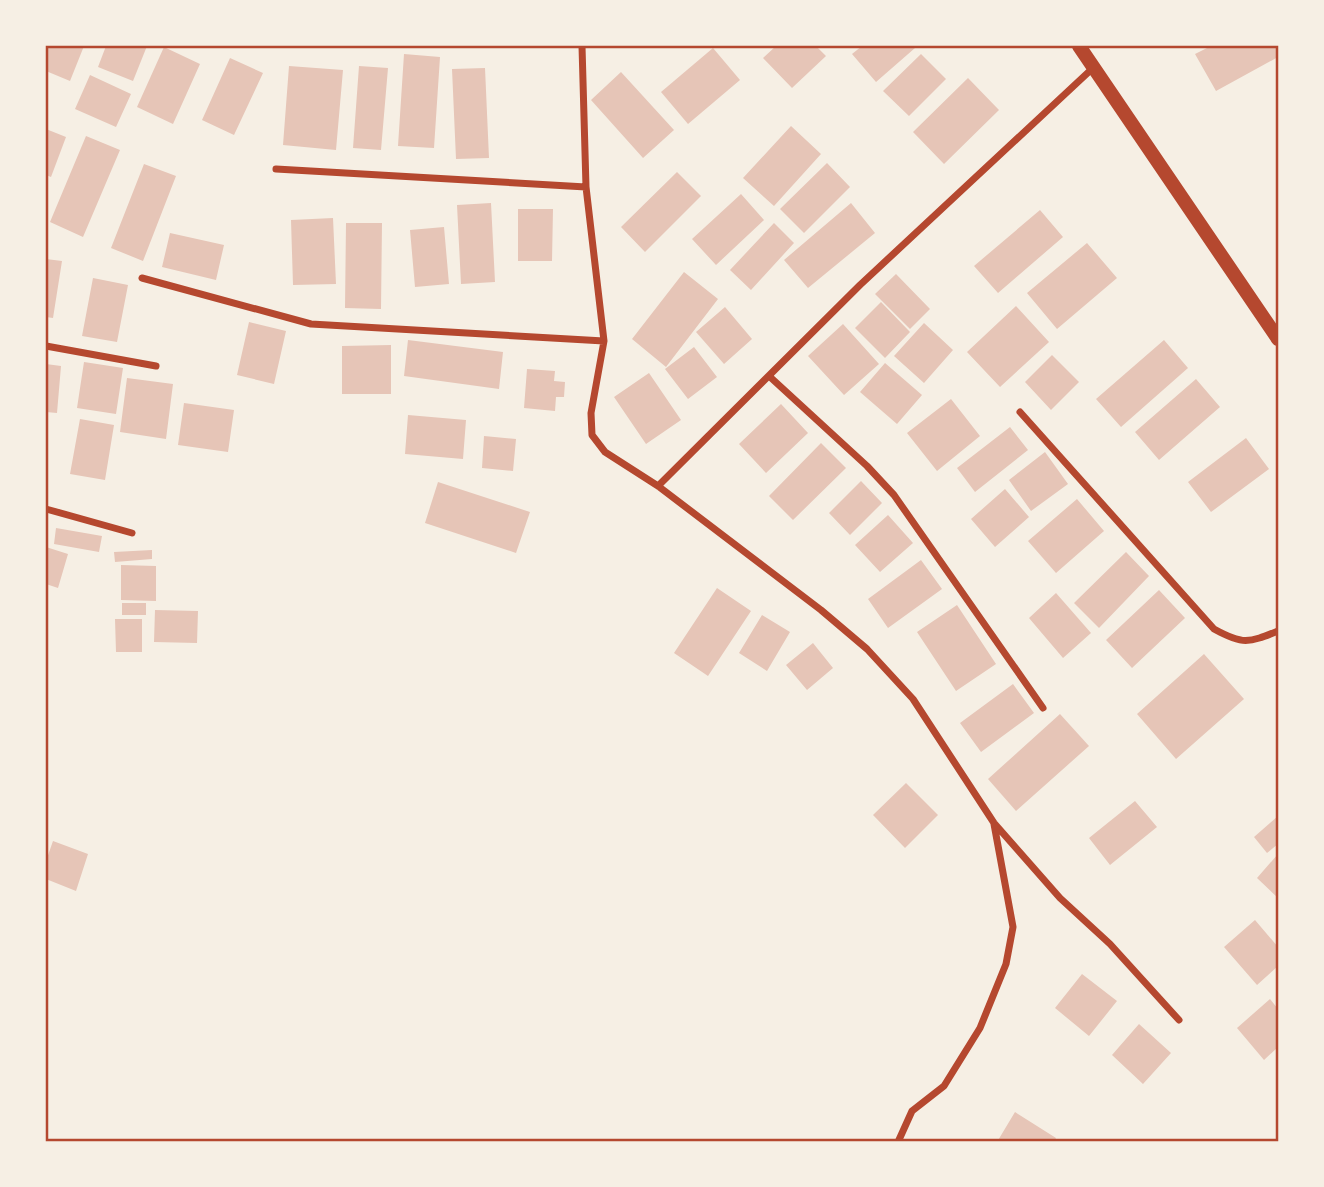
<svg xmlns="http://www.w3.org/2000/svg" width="1324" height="1187" viewBox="0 0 1324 1187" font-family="Ubuntu,sans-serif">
<rect width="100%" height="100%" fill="#f6efe4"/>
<path fill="#e6c5b7" d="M46 46H84L70 81 46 71Z
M106 46H147L133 81 98 67Z
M776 46H816L826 56 792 88 763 58Z
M862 46H914L915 48 876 82 852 54Z
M1211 46H1278V57L1216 91 1195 54Z
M164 47 200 64 173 124 137 107Z
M713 48 740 80 688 124 661 92Z
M404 54 440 57 434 148 398 146Z
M921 54 946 79 909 116 883 91Z
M230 58 263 73 234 135 202 120Z
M289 66 343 70 336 150 283 145Z
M359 66 388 68 381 150 353 148Z
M485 68 489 158 456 159 452 69Z
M621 72 674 130 643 158 591 100Z
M90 75 131 94 116 127 75 109Z
M968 78 999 110 944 164 913 132Z
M791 126 821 154 774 206 743 178Z
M46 129 66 137 51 177 46 175Z
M86 136 120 150 83 237 50 222Z
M827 163 850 187 804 233 780 209Z
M144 164 176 176 143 261 111 248Z
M677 172 701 196 645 252 621 227Z
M741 194 764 220 716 265 692 239Z
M491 203 495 282 461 284 457 205Z
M851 203 875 233 808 288 784 260Z
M518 209H553L552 261H518Z
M1040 210 1063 237 998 293 974 266Z
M333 218 336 284 293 285 291 220Z
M346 223H382L381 309 345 308Z
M774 223 794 243 751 290 730 270Z
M444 227 449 284 415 287 410 230Z
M170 233 224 245 216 280 162 267Z
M1087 243 1117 278 1057 329 1027 293Z
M46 259 62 261 53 318 46 317Z
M684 272 718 299 666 367 632 339Z
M896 274 930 309 910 329 875 294Z
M93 278 128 285 117 342 82 336Z
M881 302 910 332 885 358 855 328Z
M1016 306 1049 342 1000 387 967 352Z
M725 307 752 339 724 364 696 332Z
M249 322 286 331 274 384 237 375Z
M924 323 953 350 924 383 894 356Z
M843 324 879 364 844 395 808 356Z
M408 340 503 352 499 389 404 376Z
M1164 340 1188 368 1121 427 1096 399Z
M391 345V394H342V346Z
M694 347 717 377 688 399 665 369Z
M1052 355 1079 382 1051 410 1025 382Z
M84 362 123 368 116 414 77 408Z
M885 363 922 395 897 424 860 392Z
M46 364 61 366 57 413 46 412Z
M527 369 555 371 554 381 565 382 564 397H556L555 411 524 408Z
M649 373 681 420 646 444 614 397Z
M127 378 173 384 166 439 120 432Z
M1196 379 1220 407 1159 460 1135 432Z
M951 399 980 436 937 471 907 433Z
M184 403 234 410 228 452 178 445Z
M781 404 808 433 766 473 739 444Z
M408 415 466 420 463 459 405 454Z
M80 419 114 425 105 480 70 474Z
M1010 427 1028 450 975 492 957 468Z
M484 436 516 439 513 471 482 468Z
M1246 438 1269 469 1211 512 1188 482Z
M821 443 846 468 793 520 769 496Z
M1045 452 1068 484 1031 511 1009 480Z
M861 481 882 503 850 535 829 513Z
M438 482 530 512 516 553 425 523Z
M1005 489 1029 517 995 547 971 519Z
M1077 499 1104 531 1056 573 1028 541Z
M888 515 913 543 880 572 855 545Z
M56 528 102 536 99 552 54 544Z
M46 547 68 554 58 588 46 584Z
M152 550V559L115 562 114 552Z
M1126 552 1149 576 1099 628 1074 603Z
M921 560 942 589 888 628 868 599Z
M121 565 156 566V601L121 600Z
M717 588 751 611 708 676 674 653Z
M1159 590 1185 618 1132 668 1106 640Z
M1056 593 1091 633 1063 658 1029 618Z
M122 603H146V615H122Z
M957 605 996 664 956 691 917 632Z
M155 610 198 611 197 643 154 642Z
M762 615 790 632 767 671 739 653Z
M115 619H142V652H116Z
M813 643 833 668 807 690 786 665Z
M1204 654 1244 699 1176 759 1137 714Z
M1013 684 1034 713 981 752 960 723Z
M1060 714 1089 746 1016 811 988 779Z
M906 783 938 815 905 848 873 815Z
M1135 801 1157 827 1110 865 1089 838Z
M1278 816V844L1267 853 1254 837Z
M53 841 88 854 76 891 46 879V861Z
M1278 854V898L1257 878Z
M1255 920 1278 947V966L1257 985 1224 947Z
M1082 974 1117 1001 1089 1036 1055 1008Z
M1270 999 1278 1009V1047L1264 1060 1237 1028Z
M1139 1024 1171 1053 1143 1084 1112 1055Z
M1015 1112 1056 1138 1054 1142H997Z"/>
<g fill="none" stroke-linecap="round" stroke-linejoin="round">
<path stroke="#b5482f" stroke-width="7" d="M582 46 586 187 604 341 591 413 592 435 605 452 658 486 821 610 867 649 913 699 994 823 1060 898 1110 944 1179 1020
M276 169 586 187
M142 278 311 324 604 341
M46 346 156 366
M769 376 867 466 894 495 1043 708
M1020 412 1214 629C1243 645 1248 643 1278 631
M658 486 860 285 1094 67
M46 509 132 533
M898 1142 912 1111 944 1086 980 1028 1006 964 1013 927 994 824"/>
<path stroke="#b5482f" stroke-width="14" d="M1079 46 1278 339"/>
</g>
<rect width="1324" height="1187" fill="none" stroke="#f6efe4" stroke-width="94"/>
<rect x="47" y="47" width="1230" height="1093" fill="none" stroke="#b5482f" stroke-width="2.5"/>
</svg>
